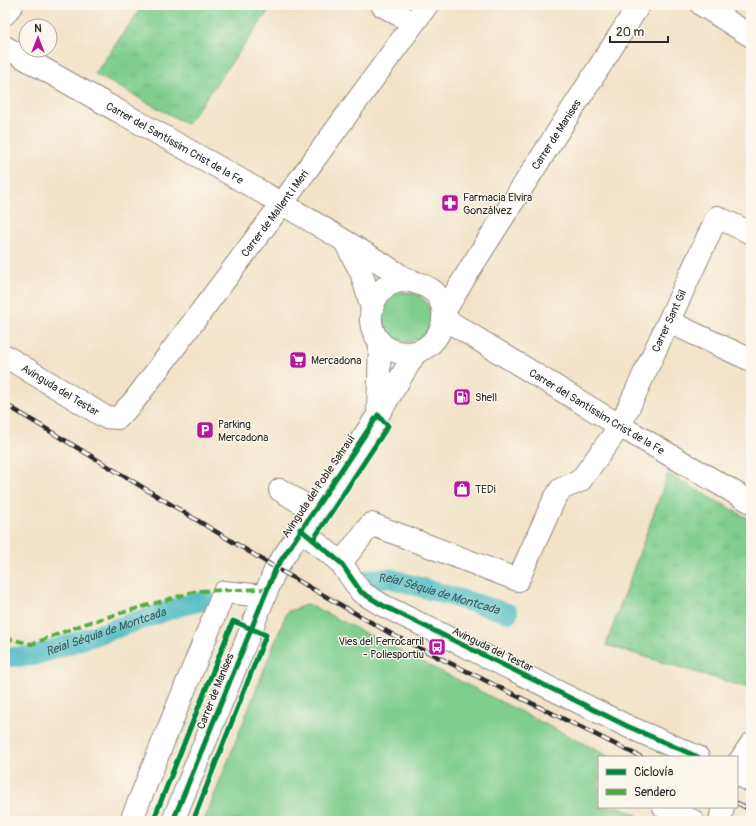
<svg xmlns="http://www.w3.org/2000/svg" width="756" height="826" viewBox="0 0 756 826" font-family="Pangolin,sans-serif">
<defs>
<pattern id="park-tufts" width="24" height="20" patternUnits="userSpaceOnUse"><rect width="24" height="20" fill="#7fce8e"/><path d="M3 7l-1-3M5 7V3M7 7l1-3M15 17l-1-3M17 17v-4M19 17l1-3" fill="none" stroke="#6eb17b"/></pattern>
</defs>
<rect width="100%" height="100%" fill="#fbf7ec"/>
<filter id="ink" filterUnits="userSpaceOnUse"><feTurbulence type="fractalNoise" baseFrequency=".025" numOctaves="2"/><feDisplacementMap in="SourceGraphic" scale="8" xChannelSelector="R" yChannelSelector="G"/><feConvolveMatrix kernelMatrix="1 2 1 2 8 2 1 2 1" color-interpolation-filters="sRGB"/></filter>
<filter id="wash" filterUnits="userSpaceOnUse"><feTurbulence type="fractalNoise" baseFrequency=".012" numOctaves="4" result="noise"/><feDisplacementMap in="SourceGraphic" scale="16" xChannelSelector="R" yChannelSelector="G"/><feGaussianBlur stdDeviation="0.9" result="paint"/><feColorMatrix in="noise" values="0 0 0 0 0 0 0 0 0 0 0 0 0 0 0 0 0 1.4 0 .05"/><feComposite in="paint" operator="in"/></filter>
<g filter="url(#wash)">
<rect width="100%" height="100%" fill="#f2e3c8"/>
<path fill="#7fce8e" stroke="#557c5c" d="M381 317a25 25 0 1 1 50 0a25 25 0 1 1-50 0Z
M308 604 610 757H599V807H620L649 821H204L287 612Z"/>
<path fill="url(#park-tufts)" stroke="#557c5c" d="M143 5H273L187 124 95 74Z
M668 474 751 520V689L606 645Z"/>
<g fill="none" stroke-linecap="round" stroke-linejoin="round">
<g stroke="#4bbac2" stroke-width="20">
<path id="s1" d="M369 579 389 578 508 613"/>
<path id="s2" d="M5 655 12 657 34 656 181 606 206 600"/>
</g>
</g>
</g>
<g filter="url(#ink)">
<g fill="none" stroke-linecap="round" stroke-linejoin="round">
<defs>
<g id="minor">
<path d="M382 5 413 23"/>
<path d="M702 5 751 36"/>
<path d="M5 14 12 5"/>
<path id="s3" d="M5 47C134 121 266 191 392 270 397 273 401 277 407 279 419 285 431 285 439 298 451 319 438 344 417 352 413 353 401 353 397 352 367 343 363 308 384 288 389 283 400 282 407 279"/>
<path d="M345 242 361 272 371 305"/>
<path id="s4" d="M444 312 473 264 639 5"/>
<path id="s5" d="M443 318 620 426 751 502"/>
<path d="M669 322 751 360"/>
<path id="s6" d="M5 356 105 417 118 418 134 401 281 205 427 5"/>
<path d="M378 413 380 342"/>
<path d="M280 490 313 510"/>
<path d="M300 529 341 563 361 592 382 605 627 726 698 757"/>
<path id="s7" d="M341 563 371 524 518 580 554 500 561 489 580 481 620 426 717 217 751 233"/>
<path d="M737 765 751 744"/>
<path d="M737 774 751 781"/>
<path d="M664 807 693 821"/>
<path d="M131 821 224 592 264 596"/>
<path d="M173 821 276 568 378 415 416 352"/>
<path d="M720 821 723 807"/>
</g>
</defs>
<use href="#minor" stroke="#8e877a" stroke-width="24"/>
<use href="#minor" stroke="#fff" stroke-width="22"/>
<defs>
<path id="rail" d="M5 404 276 568 395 636 641 757
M737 803 751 810"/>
</defs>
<use href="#rail" stroke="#2b2b2b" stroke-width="4.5"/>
<use href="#rail" stroke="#fbf7ec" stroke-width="3" stroke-dasharray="9" stroke-linecap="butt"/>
<path stroke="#54ab44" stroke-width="4" stroke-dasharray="8 4" stroke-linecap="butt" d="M5 638 32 644 87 623 197 591 267 589"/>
<defs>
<path id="cycleway" d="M300 529 341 563 361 592 382 605 627 726 698 757
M153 821 233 621 266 635 193 821
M173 821 276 568 378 415 388 426 313 540"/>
</defs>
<use href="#cycleway" stroke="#fbf7ec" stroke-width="8"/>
<use href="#cycleway" stroke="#00873e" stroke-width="5"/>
</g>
</g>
<defs>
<symbol id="pharmacy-square" viewBox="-11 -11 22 22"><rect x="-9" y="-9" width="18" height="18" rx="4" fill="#b5179e" stroke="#fbf7ec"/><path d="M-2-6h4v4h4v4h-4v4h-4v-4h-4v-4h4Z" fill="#fff"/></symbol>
<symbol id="supermarket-square" viewBox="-11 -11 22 22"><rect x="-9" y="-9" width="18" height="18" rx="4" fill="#b5179e" stroke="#fbf7ec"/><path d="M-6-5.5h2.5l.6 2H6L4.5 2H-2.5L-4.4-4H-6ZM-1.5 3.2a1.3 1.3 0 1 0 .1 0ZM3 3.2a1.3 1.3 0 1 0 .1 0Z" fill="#fff"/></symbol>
<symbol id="fuel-square" viewBox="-11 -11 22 22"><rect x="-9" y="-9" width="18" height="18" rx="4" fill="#b5179e" stroke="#fbf7ec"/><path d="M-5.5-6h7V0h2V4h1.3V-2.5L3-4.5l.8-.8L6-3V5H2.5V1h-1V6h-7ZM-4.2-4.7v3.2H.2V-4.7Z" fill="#fff"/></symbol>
<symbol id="parking-square" viewBox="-11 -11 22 22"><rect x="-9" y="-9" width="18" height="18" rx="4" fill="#b5179e" stroke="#fbf7ec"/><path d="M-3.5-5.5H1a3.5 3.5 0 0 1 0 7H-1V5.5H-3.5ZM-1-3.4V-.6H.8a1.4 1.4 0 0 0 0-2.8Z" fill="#fff"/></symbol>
<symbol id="shop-square" viewBox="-11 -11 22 22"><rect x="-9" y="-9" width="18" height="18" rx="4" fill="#b5179e" stroke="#fbf7ec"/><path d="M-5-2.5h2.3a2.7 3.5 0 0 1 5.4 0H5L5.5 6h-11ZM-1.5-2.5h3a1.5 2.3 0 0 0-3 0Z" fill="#fff"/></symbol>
<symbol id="bus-square" viewBox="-11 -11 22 22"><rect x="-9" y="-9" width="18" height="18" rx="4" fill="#b5179e" stroke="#fbf7ec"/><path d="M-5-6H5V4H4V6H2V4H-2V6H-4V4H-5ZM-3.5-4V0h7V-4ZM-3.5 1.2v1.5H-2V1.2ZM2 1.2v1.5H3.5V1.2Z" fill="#fff"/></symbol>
</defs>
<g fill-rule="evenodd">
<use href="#pharmacy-square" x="440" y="193" width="20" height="20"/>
<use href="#supermarket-square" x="288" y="350" width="20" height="20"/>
<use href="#fuel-square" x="452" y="387" width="20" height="20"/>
<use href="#parking-square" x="195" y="420" width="20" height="20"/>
<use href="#shop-square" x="452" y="479" width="20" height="20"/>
<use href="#bus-square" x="427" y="637" width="20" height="20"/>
</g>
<g text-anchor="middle" stroke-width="3" stroke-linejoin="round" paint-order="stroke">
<g font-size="11" fill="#2b2b2b" stroke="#fbf7ec">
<text dy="4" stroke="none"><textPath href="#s4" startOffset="210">Carrer de Manises</textPath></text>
<text dy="4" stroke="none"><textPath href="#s3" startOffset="195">Carrer del Santíssim Crist de la Fe</textPath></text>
<text dy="4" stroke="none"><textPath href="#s6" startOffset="388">Carrer de Mallent i Meri</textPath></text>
<text dy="4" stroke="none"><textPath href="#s7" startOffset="512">Carrer Sant Gil</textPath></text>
<text dy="4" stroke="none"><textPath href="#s6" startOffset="65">Avinguda del Testar</textPath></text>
<text dy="4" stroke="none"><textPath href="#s5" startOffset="180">Carrer del Santíssim Crist de la Fe</textPath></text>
<text transform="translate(318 486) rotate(-56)" y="4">Avinguda del Poble Sahrauí</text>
<text transform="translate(493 649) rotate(26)" y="4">Avinguda del Testar</text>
<text transform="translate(215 691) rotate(-68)" y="4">Carrer de Manises</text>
</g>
<g font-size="11" fill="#2b2b2b" stroke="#fbf7ec" text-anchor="start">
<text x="463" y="201">Farmacia Elvira<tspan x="463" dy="13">Gonzálvez</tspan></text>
<text x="311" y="364">Mercadona</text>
<text x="475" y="401">Shell</text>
<text x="218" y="428">Parking<tspan x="218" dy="13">Mercadona</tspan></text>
<text x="475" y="493">TEDi</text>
<text x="424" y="645" text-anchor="end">Vies del Ferrocarril<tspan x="424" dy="13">- Poliesportiu</tspan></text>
</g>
<g font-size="12" font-style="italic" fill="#365d60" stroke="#fbf7ec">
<text dy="4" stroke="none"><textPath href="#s1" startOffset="72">Reial Séquia de Montcada</textPath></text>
<text dy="4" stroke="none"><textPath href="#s2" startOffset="105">Reial Séquia de Montcada</textPath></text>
</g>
</g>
<rect width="756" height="826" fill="none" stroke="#fbf7ec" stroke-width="20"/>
<rect x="598" y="756" width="140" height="52" fill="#fbf7ec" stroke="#a8a59f"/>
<rect x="606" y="769" width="20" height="6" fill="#00873e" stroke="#a8a59f"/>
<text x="634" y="776" font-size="12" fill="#2b2b2b">Ciclovía</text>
<rect x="606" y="789" width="20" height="6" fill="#54ab44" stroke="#a8a59f"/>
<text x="634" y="796" font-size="12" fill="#2b2b2b">Sendero</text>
<g transform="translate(38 38)"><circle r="19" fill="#fbf7ec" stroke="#a8a59f"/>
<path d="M0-3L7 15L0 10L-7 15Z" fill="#b5179e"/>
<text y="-6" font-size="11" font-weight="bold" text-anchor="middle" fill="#2b2b2b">N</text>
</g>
<path d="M610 36v6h58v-6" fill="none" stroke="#2b2b2b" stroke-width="2"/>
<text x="616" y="36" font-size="12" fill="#2b2b2b" stroke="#fbf7ec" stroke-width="3" paint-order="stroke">20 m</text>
</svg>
